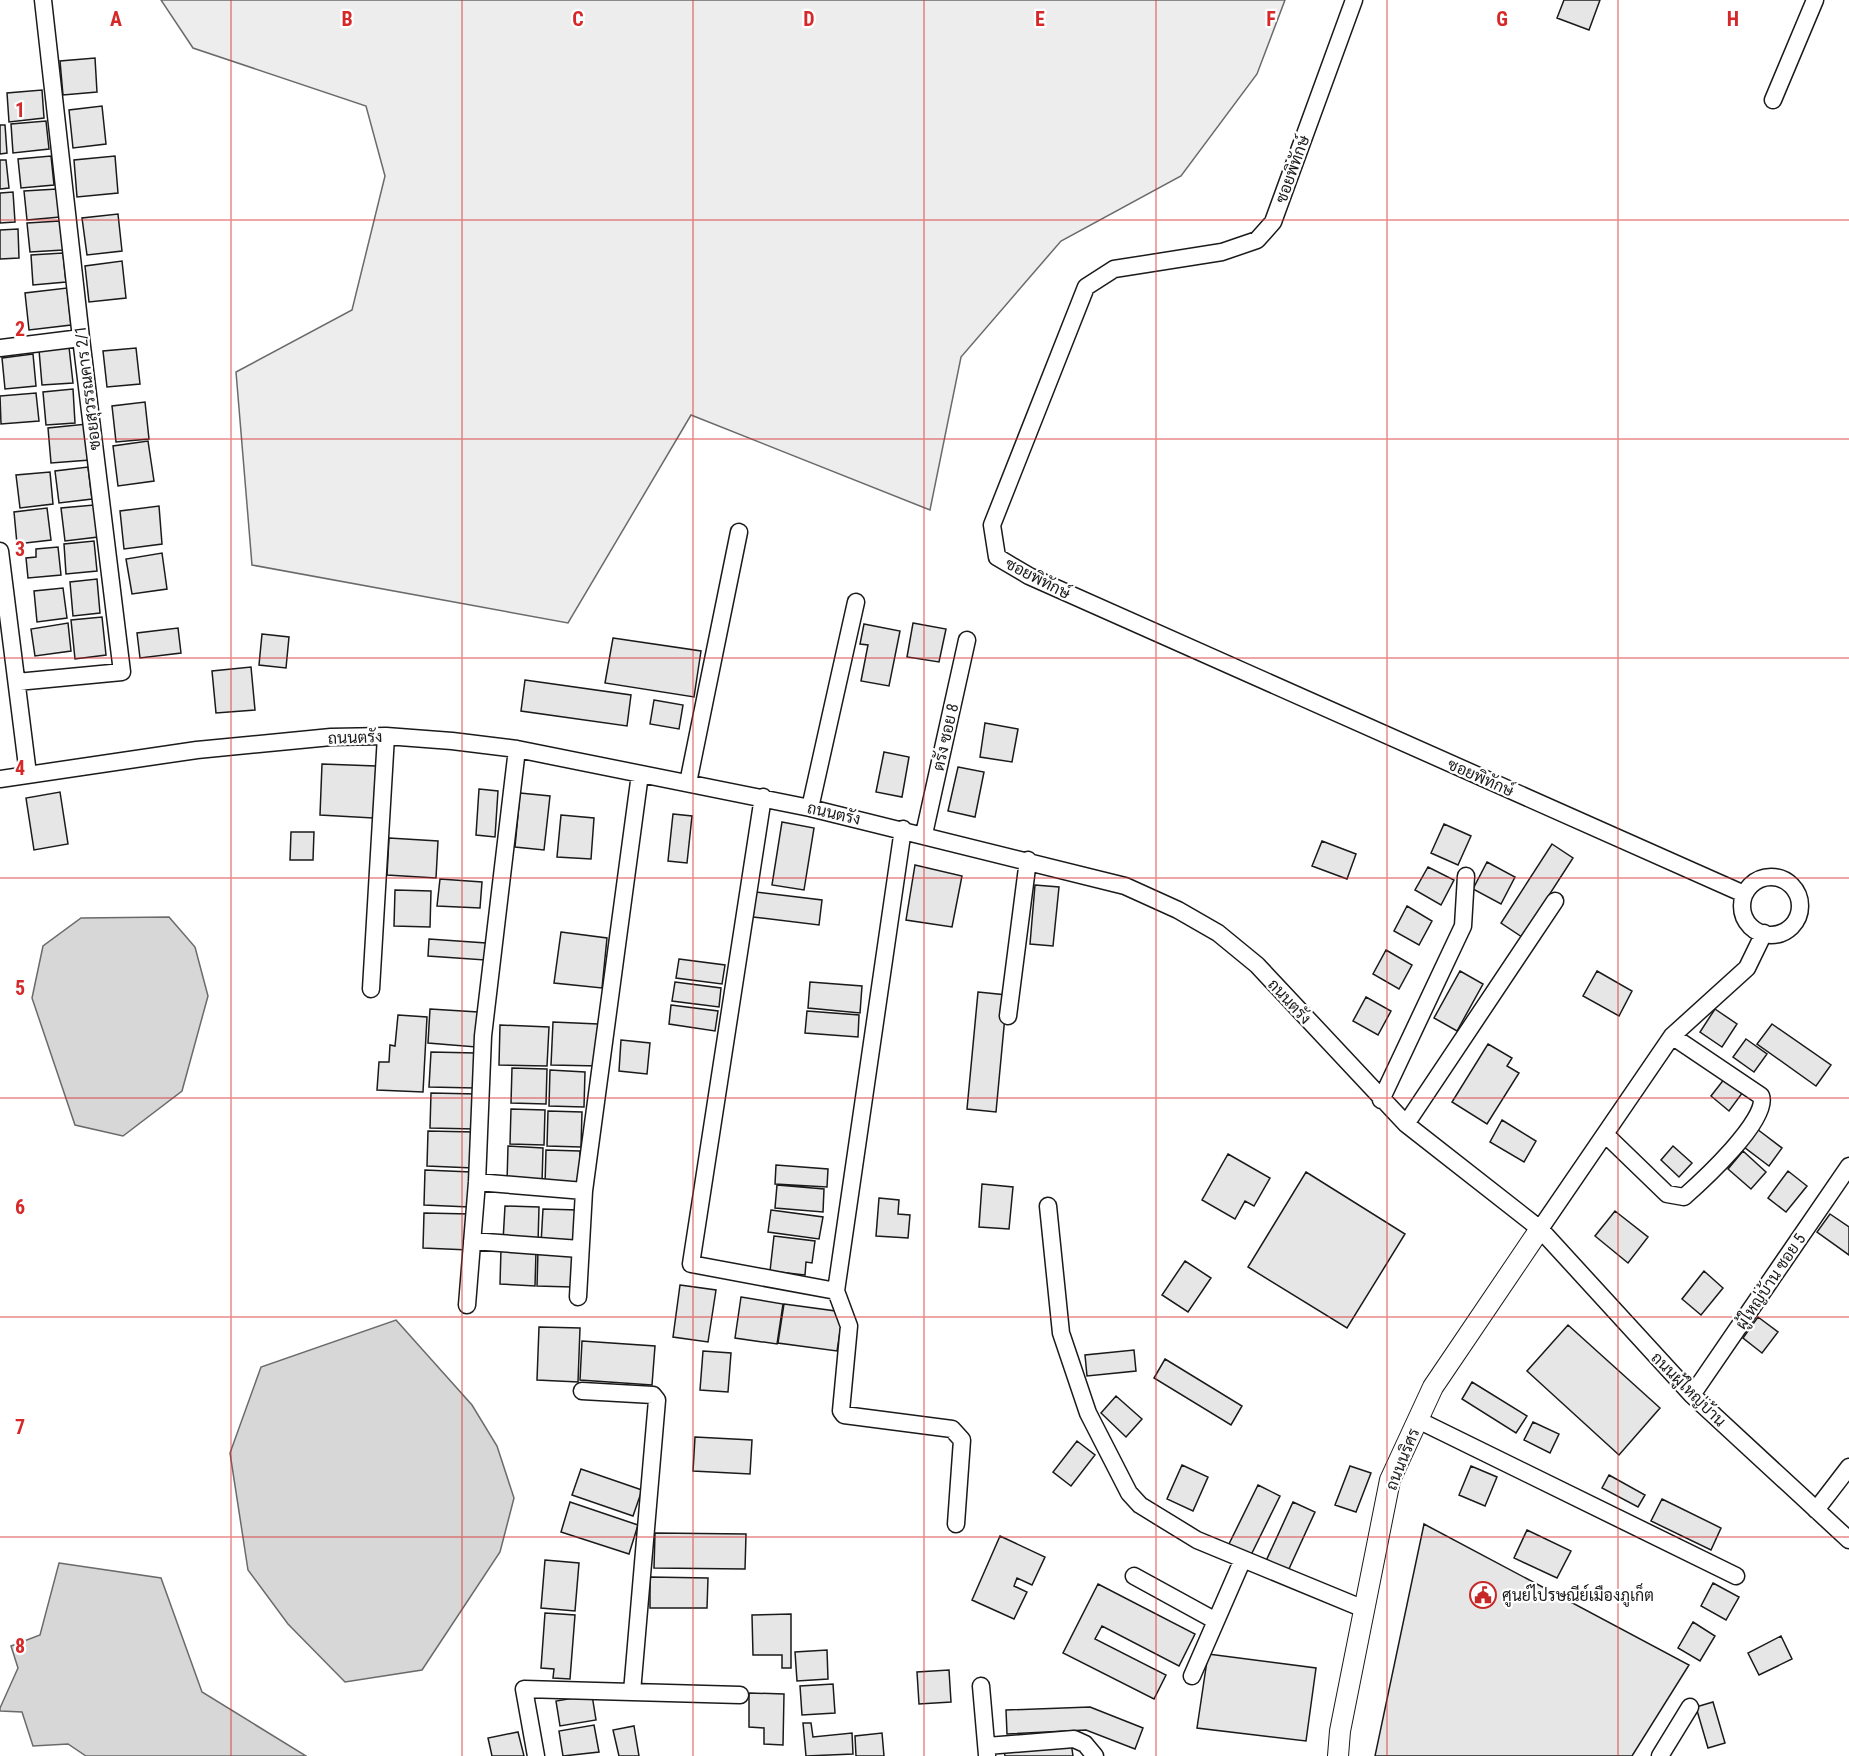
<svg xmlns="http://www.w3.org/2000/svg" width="1849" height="1756" viewBox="0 0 1849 1756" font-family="'Roboto Condensed',Sarabun,sans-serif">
<rect width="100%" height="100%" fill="#fff"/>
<path fill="#ededed" stroke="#6a6a6a" stroke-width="1.5" d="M161 0H1285L1257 74 1181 176 1061 241 961 357 930 510 691 415 568 623 252 565 236 372 352 310 385 176 366 106 193 48Z"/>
<path fill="#d7d7d7" stroke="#6a6a6a" stroke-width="1.5" d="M169 917 195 947 208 996 182 1091 123 1136 75 1125 32 998 43 946 81 918Z
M396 1320 472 1405 497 1446 514 1498 500 1552 422 1670 345 1682 288 1624 248 1570 230 1453 261 1367Z
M59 1563 161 1578 202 1692 306 1756H86L68 1744 33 1746 22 1712 0 1711V1708L18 1668 11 1646 40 1635Z"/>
<path fill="#e6e6e6" stroke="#1a1a1a" stroke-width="1.5" d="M1564 0H1600L1589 30 1557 18Z
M95 58 97 92 63 95 60 61Z
M42 90 44 118 9 122 7 93Z
M102 106 106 144 73 148 69 110Z
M46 121 49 149 13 153 11 124Z
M0 125H5L7 153 0 154Z
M51 156 54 185 21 188 18 159Z
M115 156 118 193 77 197 74 160Z
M0 160H6L9 188 0 189Z
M57 189 60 217 27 220 24 191Z
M13 192 15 222 0 223V193Z
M118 214 122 251 87 255 82 218Z
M60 221 63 250 30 252 27 223Z
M18 229 19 258 0 259V230Z
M63 253 66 282 33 285 31 255Z
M122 261 126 298 89 302 85 266Z
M67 288 71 325 29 330 25 293Z
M69 347 73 383 42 385 39 350Z
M136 348 140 384 107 387 103 351Z
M33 354 36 386 5 389 2 358Z
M73 389 75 423 46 425 43 392Z
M36 393 39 421 1 424 0 396Z
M145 402 149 439 116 442 112 406Z
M87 424 90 460 51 463 48 428Z
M148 441 154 481 118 486 113 446Z
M88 467 92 499 59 503 55 471Z
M50 472 53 504 20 508 16 475Z
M94 505 98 537 65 541 61 508Z
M159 506 162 544 124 549 120 511Z
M47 508 51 540 17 544 14 512Z
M94 541 97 571 66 574 64 544Z
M58 547 61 575 28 578 26 558 36 557V549Z
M162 553 167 589 132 594 126 559Z
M97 579 100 613 73 616 70 582Z
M63 588 67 618 37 622 34 591Z
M102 617 106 655 75 659 71 620Z
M68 623 71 651 35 656 31 629Z
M913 623 946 629 939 662 907 657Z
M864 624 900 631 889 686 861 681 868 645 860 644Z
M178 628 181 653 140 658 137 633Z
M262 634 289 637 286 668 259 665Z
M613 638 701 651 694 697 605 683Z
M251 667 255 710 216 713 212 671Z
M525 680 631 695 627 726 521 711Z
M654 700 683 705 679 729 650 724Z
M985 723 1018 729 1012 762 980 757Z
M884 752 909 757 902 797 876 792Z
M322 764 376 766 373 818 320 815Z
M958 767 984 772 975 817 948 811Z
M479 789 498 791 495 837 476 835Z
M60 792 68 844 34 850 26 798Z
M520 793 550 796 544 850 515 847Z
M673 814 692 816 687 863 668 861Z
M561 815 594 818 591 859 557 857Z
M782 822 814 828 804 890 772 885Z
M1444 824 1471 836 1458 865 1431 853Z
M291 832H314L313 860H290Z
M389 838 438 841 436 878 387 875Z
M1322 841 1356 854 1347 879 1312 866Z
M1552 844 1573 858 1522 937 1501 923Z
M1487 862 1515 877 1501 904 1473 889Z
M915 865 962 876 952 927 906 920Z
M1428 867 1454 880 1441 905 1415 890Z
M440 879 482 882 480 908 437 906Z
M1035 885 1059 887 1053 946 1030 944Z
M395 890 431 891 430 927 394 926Z
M756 892 822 900 819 925 753 917Z
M1407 906 1432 921 1419 945 1394 931Z
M561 932 607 938 602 988 554 983Z
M429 939 486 943 485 960 428 956Z
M1386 950 1412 965 1399 989 1373 974Z
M679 959 725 965 722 984 676 978Z
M1460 971 1483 984 1457 1031 1434 1018Z
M1597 971 1632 991 1619 1016 1583 996Z
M675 982 721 988 719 1007 672 1001Z
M810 982 862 986 860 1013 808 1008Z
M978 992 1007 995 996 1112 967 1109Z
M1366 997 1391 1011 1378 1035 1353 1021Z
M671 1005 718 1011 715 1031 669 1024Z
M430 1009 478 1012 476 1047 428 1043Z
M1715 1009 1737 1024 1722 1047 1700 1032Z
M807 1011 859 1015 858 1037 805 1033Z
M398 1015 427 1017 423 1092 377 1090 379 1062H389L390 1045 395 1046Z
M553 1022 598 1024 599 1066 551 1065Z
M1772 1024 1831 1065 1816 1086 1757 1044Z
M500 1025 549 1027 547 1066 499 1065Z
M1746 1039 1767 1054 1754 1072 1733 1057Z
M621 1040 650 1043 647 1074 619 1071Z
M1488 1044 1512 1058 1507 1066 1519 1073 1487 1124 1452 1102Z
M431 1052 476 1053 475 1088 429 1087Z
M512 1068 547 1069 546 1104 511 1103Z
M550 1070 585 1072 584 1107 549 1106Z
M1725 1078 1743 1092 1729 1111 1711 1096Z
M431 1093 477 1094 475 1129 430 1128Z
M511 1109 545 1110 544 1145 510 1144Z
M548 1111 582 1112 581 1147 547 1146Z
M1502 1120 1536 1141 1524 1162 1490 1142Z
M1757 1129 1782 1148 1769 1166 1744 1147Z
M428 1131 474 1132 473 1168 427 1166Z
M508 1146 543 1148 542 1183 507 1182Z
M1673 1146 1692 1163 1679 1177 1661 1160Z
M546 1150 580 1151 579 1186 545 1185Z
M1743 1151 1766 1172 1751 1189 1728 1169Z
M1228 1154 1270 1178 1254 1206 1245 1201 1235 1219 1202 1200Z
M776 1165 828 1169 827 1187 775 1184Z
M425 1170 471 1172 469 1207 424 1205Z
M1788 1171 1807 1186 1786 1212 1768 1198Z
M1306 1172 1405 1234 1347 1328 1248 1267Z
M982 1184 1013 1187 1009 1229 979 1227Z
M777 1185 824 1189 823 1212 775 1208Z
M879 1198 899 1200 898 1214 910 1215 908 1238 876 1236Z
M505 1206 539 1207 538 1243 503 1241Z
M543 1209 578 1210 576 1245 541 1244Z
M771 1210 823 1217 819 1239 768 1232Z
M1615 1211 1648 1237 1628 1263 1595 1236Z
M424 1213 470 1214 469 1250 423 1248Z
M1830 1214 1849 1227V1255L1817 1232Z
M774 1236 815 1241 812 1263 806 1262 805 1275 770 1271Z
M501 1249 536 1251 535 1286 500 1284Z
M538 1251 573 1252 572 1287 537 1286Z
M1185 1261 1211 1278 1188 1312 1162 1295Z
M1704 1271 1723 1288 1701 1315 1682 1299Z
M680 1285 716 1290 708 1342 673 1337Z
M741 1297 783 1304 777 1344 735 1338Z
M784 1304 843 1312 837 1351 778 1343Z
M1758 1317 1778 1332 1762 1353 1743 1338Z
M1568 1325 1660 1408 1619 1455 1527 1371Z
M539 1327 580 1328 578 1382 537 1380Z
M582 1341 655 1346 652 1385 580 1380Z
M1134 1350 1136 1371 1087 1376 1085 1355Z
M703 1351 731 1353 728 1392 700 1390Z
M1165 1359 1242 1406 1231 1425 1154 1378Z
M1472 1382 1527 1416 1516 1433 1462 1399Z
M1116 1396 1142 1419 1126 1437 1101 1413Z
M1533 1422 1559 1434 1550 1453 1524 1440Z
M695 1437 752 1440 750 1474 693 1471Z
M1077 1441 1095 1455 1071 1486 1053 1472Z
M1182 1465 1208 1477 1193 1511 1167 1499Z
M1350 1466 1371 1473 1356 1512 1335 1505Z
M1471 1466 1497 1477 1485 1506 1459 1495Z
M581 1469 642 1490 633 1516 572 1495Z
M1609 1475 1645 1495 1638 1507 1602 1488Z
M1258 1485 1280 1496 1251 1555 1229 1544Z
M1662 1499 1721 1528 1711 1550 1651 1521Z
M570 1502 638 1525 629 1554 561 1532Z
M1293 1502 1315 1512 1288 1571 1266 1561Z
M1424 1524 1689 1665 1632 1756H1375Z
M1527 1530 1571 1551 1557 1578 1514 1558Z
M655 1533 746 1534 745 1569 654 1568Z
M1000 1536 1045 1557 1032 1585 1017 1578 1014 1586 1027 1592 1014 1619 972 1600Z
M545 1560 579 1563 575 1611 541 1608Z
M650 1577 708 1578 707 1608H650Z
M1713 1583 1739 1597 1726 1620 1701 1606Z
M1098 1584 1195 1634 1179 1666 1102 1626 1095 1639 1166 1675 1154 1699 1063 1653Z
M545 1613 575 1615 570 1679 553 1678 554 1669 541 1668Z
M791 1614V1668H782V1655H753L752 1615Z
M1693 1622 1715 1636 1700 1661 1678 1648Z
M1781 1636 1792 1659 1759 1675 1748 1653Z
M827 1650 828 1679 797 1681 795 1652Z
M1208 1654 1316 1668 1306 1741 1197 1728Z
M949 1670 951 1702 919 1704 917 1672Z
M833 1684 835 1713 802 1715 800 1686Z
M749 1693 784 1694 783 1745 764 1744V1728L749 1727Z
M592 1695 596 1720 560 1726 556 1701Z
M1713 1702 1725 1743 1708 1748 1696 1707Z
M1090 1707 1143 1728 1135 1749 1086 1730 1007 1734 1006 1710Z
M803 1723H811L813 1737 852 1733 853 1754 806 1756Z
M594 1725 599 1752 563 1756 559 1731Z
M634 1726 639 1756H619L613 1730Z
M518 1732 524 1756H492L488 1738Z
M882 1733 884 1756H856L855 1736Z
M1071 1742 1073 1756H1005L1004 1750Z"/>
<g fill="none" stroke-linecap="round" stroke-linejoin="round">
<defs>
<path id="minor" d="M1354 0 1273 222 1257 240 1222 252 1114 269 1086 287 992 525 997 557 1029 576 1744 894
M1773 100 1815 0
M0 348 81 338
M0 551 28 774
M17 682 122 672 81 338 43 0
M0 779 197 750 331 737 386 736 452 741 517 749 810 808 1125 886 1178 910 1218 933 1257 965 1406 1124 1540 1229 1692 1395 1849 1540
M688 783 739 532
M763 797 691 1264 836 1291
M810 808 856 602
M903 829 836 1291 849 1326 841 1411 844 1415 952 1429 962 1440 956 1524
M924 834 967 640
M1742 906a29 29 0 1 1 58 0a29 29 0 1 1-58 0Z
M371 989 386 736
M1008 1016 1028 860
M1381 1100 1463 926 1466 876
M1406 1124 1555 901
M1606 1135 1667 1194 1684 1197C1701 1182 1770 1119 1761 1096L1672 1036
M477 1182 584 1191
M1048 1206 1061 1333 1088 1413 1129 1493 1140 1505 1197 1540 1364 1609
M1540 1229 1672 1036 1747 968 1764 933
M472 1241 580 1249
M578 1297 584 1191 640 774
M467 1305 477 1182 483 1036 517 749
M582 1391 653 1395 657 1400 632 1692
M1692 1395 1849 1166
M1418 1420 1736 1576
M1816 1510 1849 1467
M1134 1576 1216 1621
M1192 1676 1243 1559
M981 1686 987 1755
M987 1746 1074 1739 1085 1744 1095 1756
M536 1756 524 1689 740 1695
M1660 1756 1690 1707"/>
<path id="tertiary" d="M1338 1756 1340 1731 1390 1480 1433 1387 1540 1229"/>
</defs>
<use href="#minor" stroke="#1a1a1a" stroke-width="19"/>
<use href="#tertiary" stroke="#1a1a1a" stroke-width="22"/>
<use href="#minor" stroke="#fff" stroke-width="16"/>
<use href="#tertiary" stroke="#fff" stroke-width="20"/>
</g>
<path fill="none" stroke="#d62828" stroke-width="1.5" stroke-opacity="0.55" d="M231 0V1756M462 0V1756M693 0V1756M924 0V1756M1156 0V1756M1387 0V1756M1618 0V1756M0 220H1849M0 439H1849M0 658H1849M0 878H1849M0 1098H1849M0 1317H1849M0 1537H1849"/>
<defs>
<symbol id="civic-ring" viewBox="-11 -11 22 22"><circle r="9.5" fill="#fff" stroke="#c62828" stroke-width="1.5"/><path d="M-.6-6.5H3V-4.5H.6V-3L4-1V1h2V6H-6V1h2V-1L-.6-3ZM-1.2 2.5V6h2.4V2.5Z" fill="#c62828"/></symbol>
</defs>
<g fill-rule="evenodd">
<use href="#civic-ring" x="1468" y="1580" width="30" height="30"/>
</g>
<g text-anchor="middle" stroke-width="4.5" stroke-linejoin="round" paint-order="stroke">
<g font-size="16" fill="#1a1a1a" stroke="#fff">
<text transform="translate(1292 169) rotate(-70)" y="6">ซอยพิทักษ์</text>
<text transform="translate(87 388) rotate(-97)" y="6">ซอยสุวรรณคาร 2/1</text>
<text transform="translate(1038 578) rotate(27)" y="6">ซอยพิทักษ์</text>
<text transform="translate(355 737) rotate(-2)" y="6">ถนนตรัง</text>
<text transform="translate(945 737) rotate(-77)" y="6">ตรัง ซอย 8</text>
<text transform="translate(1481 777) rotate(24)" y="6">ซอยพิทักษ์</text>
<text transform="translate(834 813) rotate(13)" y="6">ถนนตรัง</text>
<text transform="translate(1290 1001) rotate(47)" y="6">ถนนตรัง</text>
<text transform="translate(1770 1281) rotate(-56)" y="6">ผู้ใหญ่บ้าน ซอย 5</text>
<text transform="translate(1689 1389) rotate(45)" y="6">ถนนผู้ใหญ่บ้าน</text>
<text transform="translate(1402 1459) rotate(-68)" y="6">ถนนนริศร</text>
</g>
<g font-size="16" fill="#1a1a1a" stroke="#fff" text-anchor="start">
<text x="1502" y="1601">ศูนย์ไปรษณีย์เมืองภูเก็ต</text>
</g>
</g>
<g font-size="20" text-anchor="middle" font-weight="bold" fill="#d62828" stroke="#fff" stroke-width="4.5" stroke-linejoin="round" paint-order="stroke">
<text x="116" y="26">A</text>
<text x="347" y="26">B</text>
<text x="578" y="26">C</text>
<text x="809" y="26">D</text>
<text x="1040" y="26">E</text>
<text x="1271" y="26">F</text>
<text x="1502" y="26">G</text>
<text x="1733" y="26">H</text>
<text x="20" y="117">1</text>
<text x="20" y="336">2</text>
<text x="20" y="556">3</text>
<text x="20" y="775">4</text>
<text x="20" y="995">5</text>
<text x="20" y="1214">6</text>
<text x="20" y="1434">7</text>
<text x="20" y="1653">8</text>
</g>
</svg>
